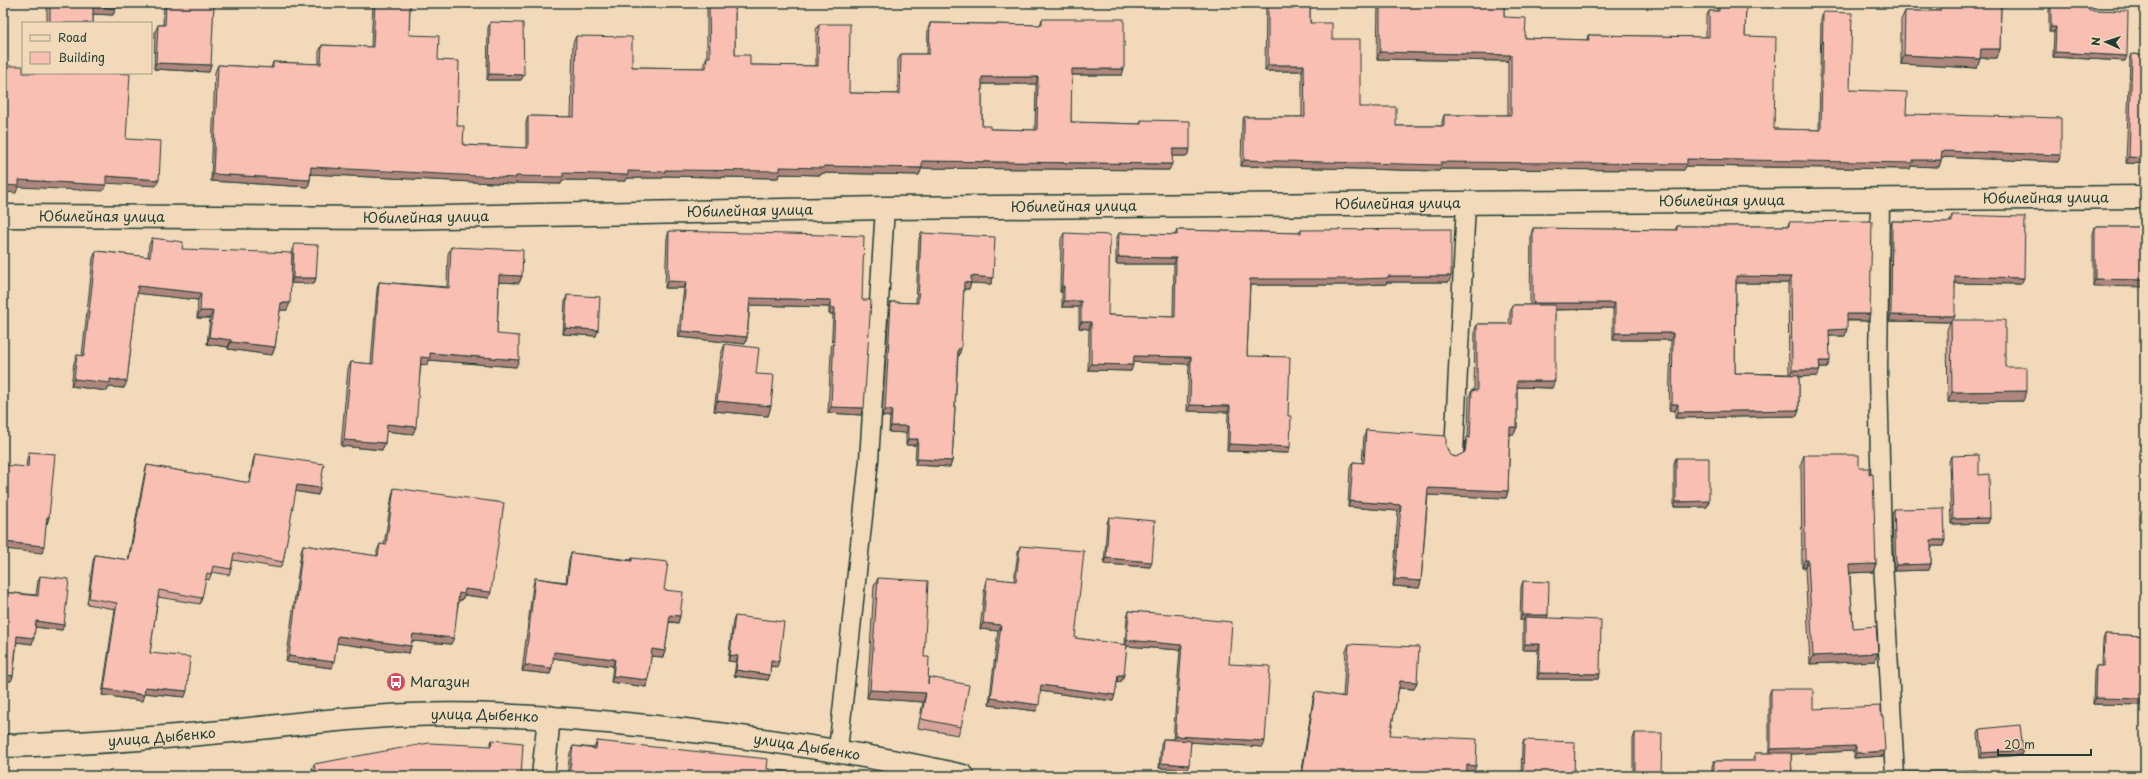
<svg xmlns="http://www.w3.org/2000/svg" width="2148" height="779" viewBox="0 0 2148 779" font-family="'Playpen Sans',sans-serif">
<rect width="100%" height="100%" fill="#f1d9b9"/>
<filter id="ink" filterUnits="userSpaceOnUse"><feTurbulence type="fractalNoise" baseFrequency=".025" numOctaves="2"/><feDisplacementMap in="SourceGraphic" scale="8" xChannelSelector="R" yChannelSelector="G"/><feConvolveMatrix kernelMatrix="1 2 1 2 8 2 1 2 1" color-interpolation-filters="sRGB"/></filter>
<g filter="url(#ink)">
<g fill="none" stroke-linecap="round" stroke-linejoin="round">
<defs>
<path id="service" d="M1880 199 1878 373 1882 544 1895 776
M1454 453 1466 203
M838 750 869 460 885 208"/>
<g id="minor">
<path id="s1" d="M3 216 397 218 885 208 2145 197"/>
<path d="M543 776 549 717"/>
</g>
<g id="secondary">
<path id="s2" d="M3 746C76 744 149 739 221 732 284 726 346 717 409 715 502 712 594 720 685 730 779 741 871 755 963 776"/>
</g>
</defs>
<use href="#service" stroke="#1f3d34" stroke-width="21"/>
<use href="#minor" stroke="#1f3d34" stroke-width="25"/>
<use href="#secondary" stroke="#1f3d34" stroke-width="25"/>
<use href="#service" stroke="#f1d9b9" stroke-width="18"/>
<use href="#minor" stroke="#f1d9b9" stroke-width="22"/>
<use href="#secondary" stroke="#f1d9b9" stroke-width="22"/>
</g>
<path fill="#d6a49a" stroke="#1f3d34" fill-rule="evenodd" d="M47 3H116V8L113 15 93 14V23H47Z
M164 3H217V5H214L209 72 154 69 155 32 158 25H163Z
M373 3H410L409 35 438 60 463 145 526 148V123L528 116 571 117 573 43 576 36 632 67 704 68V63L707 57V3H735V55L750 65 816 66V30L819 24 849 93 898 94V60L901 54H927L928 29 930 23 1040 25 1042 19 1122 75H1071V122L1140 124 1141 120 1187 156H1172L1169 170 922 168 919 175 822 173 821 175 779 174 778 178 664 176 663 178H627L626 181 562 180 561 184 515 183 514 184 311 174 310 180 308 187 211 181 215 72 218 65 271 68 273 62 319 64V52L322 45 371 47ZM982 84H1036L1035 130 990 129 982 126Z
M1266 3H1310V23L1332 39 1360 107 1396 126H1442V122L1444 115H1508V61L1377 59 1378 3H1504V17L1525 38 1587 40 1588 35 1706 37V17L1709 11H1717V3H1746L1745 36 1774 129 1819 130 1821 19 1823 12 1850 90 1906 114 2061 155 2058 162 1942 157 1939 167 1911 166 1910 169 1686 166 1684 170 1440 169 1439 171 1241 166 1242 123 1244 117H1302V71H1265Z
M1937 3H2001L2000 49 1997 58H1980L1977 68 1901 64V20L1905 11H1937Z
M2051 3 2088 10 2125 61 2053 57 2054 32H2049V9Z
M490 22 524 75 521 80H487L488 28Z
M2132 54 2145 55V164L2126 163 2130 60Z
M1952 215 2021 284 1955 283 1953 320 2005 367 2023 401 1948 402 1947 330 1950 322 1889 321 1890 228 1892 221 1950 222Z
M1789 222 1868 321H1847L1845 336H1829L1827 368H1820L1817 376 1799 377V410L1797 416 1675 418V411L1669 410 1671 340H1613V309L1555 310 1552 388 1517 387V427L1514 434H1510L1508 491 1506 498 1428 495 1421 581 1419 588 1393 586 1398 511 1348 507 1350 468 1353 462 1362 463 1364 437 1366 430 1446 446 1450 455 1456 457 1464 453 1465 444 1468 437 1469 397 1472 390 1474 391 1475 330 1477 324H1509L1510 312 1512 305H1530L1531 234 1533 228 1675 230 1677 226H1788ZM1736 283H1788L1789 374 1735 373Z
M2095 227H2145L2093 286V234Z
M1177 230 1299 233 1301 230 1449 282H1387L1386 284 1359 285H1250L1247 356 1288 416V453L1227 451 1228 412 1187 411 1189 364 1133 362 1131 371 1088 370 1089 329 1079 328V307H1062V292H1060L1061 239 1064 233 1108 315 1173 317 1174 264H1116V240L1119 233 1175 235Z
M669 231 862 300 861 415 828 413 833 314H829V307L750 305 747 337 745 344 678 337 684 288H665L667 238Z
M921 233 993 278 991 284 971 283 969 289H964L959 356 958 355 952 461 950 467 915 465 916 445H906V433L889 432 890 417 882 416 889 308 891 302 916 303 919 239Z
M152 238 182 249 287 310H280L275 347 272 355 228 349V347L207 344 210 318H197L198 300 137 293 127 381 124 388 109 387 107 391 71 386 74 363 77 355 82 356 93 258 96 251 148 257 149 245Z
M294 244 316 278 314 284 291 283 292 250Z
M451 247 522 276 519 283 499 282 497 334 516 367 429 360 428 365 421 364 413 434 386 431 385 443 382 450 341 446 348 369 351 362 371 364 377 289 379 282 447 287 448 254Z
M567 295 598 330 596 336 563 334 565 301Z
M725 344 756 374 771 406 768 416 714 411 721 354Z
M29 452 49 517 47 524H46L42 553 26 467 27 459Z
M255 454 320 488 318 495 295 491 283 562 280 568 233 560 231 569 229 575 212 572 209 580 205 579 202 598 200 604 158 597 150 653 185 697 144 693 142 701 102 695 115 609 87 604 93 561 95 555 128 560 145 471 147 465 249 483 253 461Z
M1804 455 1859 468 1869 474 1876 564 1873 572 1850 573 1853 628 1878 653 1875 661 1810 664 1805 567H1802L1801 463Z
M1951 456 1979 475 1990 518 1988 523 1951 524 1949 462Z
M1676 458 1709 501 1707 507H1674V463Z
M394 488 489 598 464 595 462 600H459L451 644 412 641 411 646 409 653 337 643 332 668 286 662 301 552 303 545 377 556V551L380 544 384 545 392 495Z
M1894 509 1945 540 1943 546H1931V564L1929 570 1894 571 1892 515Z
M1109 517 1152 562 1150 567 1104 564 1107 523Z
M1020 546 1075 638 1125 645 1127 616 1129 611 1184 616 1229 664 1263 747 1191 742 1187 770 1159 768 1161 744 1163 739H1173L1180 650 1127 646 1121 682H1117L1113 701 1040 691 1036 711 989 705 998 631 980 629 985 585 987 578 1014 581 1018 552Z
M571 553 631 560 632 558 664 590 680 616 678 623 669 622 665 651 663 657 651 656 648 680 646 687 611 682 613 666 553 658 550 674 522 671 533 585 535 578 566 582 569 559Z
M40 576 62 630 35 627 32 644 17 642 13 676 11 681H6L3 592 36 595 38 581Z
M878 578 928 680 929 677 961 727 958 735 918 728 923 702 867 698 874 586Z
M1523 581 1548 615 1547 618 1600 674 1598 679H1537L1538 650H1523V623L1524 620H1520L1521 587Z
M735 616 777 667 771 666 768 680 734 676 736 662 728 661 733 621Z
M2105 634 2145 636V705L2093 704 2094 672 2096 666H2102L2103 640Z
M1349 644 1417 682 1414 689 1399 688 1390 735 1473 773H1466V776H1301L1313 699 1315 692 1343 697 1346 651Z
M1771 689 1813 709 1883 756 1854 758V751L1791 754 1792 776H1712V766L1714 761H1753V758L1755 753H1769V695Z
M1980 729 2023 750 2021 755 1980 758 1978 734Z
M1635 733 1661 776H1633V739Z
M492 740 521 776H313L312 769 314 764 490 746Z
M1524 740 1574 776H1521L1522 746Z
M597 741 767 769 822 776H567L570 753 573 746 594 748Z"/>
<path fill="#ae867d" stroke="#1f3d34" d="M93 7 116 8 113 15 91 14Z
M2051 27H2056L2054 32H2049Z
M1981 49H2000L1997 58H1977Z
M1380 52 1511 55 1508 61 1377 59Z
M2055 52 2127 56 2125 61 2053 57Z
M1904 55 1980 59 1977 68 1901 64Z
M156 63 211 65 209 72 154 69Z
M1268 65H1304L1302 71H1265Z
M1072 69H1124L1122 75H1069Z
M489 74 524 75 521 80H487Z
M982 77H1038L1036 84H979Z
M1173 149H1190L1187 156H1170Z
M1942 151 2061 155 2058 162 1940 157Z
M2129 157 2145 158V164L2126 163Z
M1687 159 1941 160 1939 167 1911 166 1910 169 1686 166 1684 170 1440 169 1439 171 1241 166 1244 160 1441 162Z
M922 161 1172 164 1169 170 919 168Z
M824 166 922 168 919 175 822 173 821 175 779 174 778 178 664 176 663 178H627L626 181 562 180 561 184 515 183 514 184 309 174 311 167 516 176 563 173 665 170Z
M213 174 310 180 308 187 211 181Z
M106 176 159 180 156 186 104 183Z
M19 180 106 185 103 191 18 187 16 193 3 192V185Z
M1118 257 1176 258 1174 264H1116Z
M499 275 522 276 519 283 497 282Z
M971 276 993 278 991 284 969 283Z
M1388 276H1451L1449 282H1387L1386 284 1359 285H1248L1250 279Z
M1736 276 1791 277 1788 283H1734Z
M1955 276 2024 278 2021 284 1953 283Z
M293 278H316L314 284 291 283Z
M2095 279 2145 280V287L2093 286Z
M668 281 686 282 684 288H665Z
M964 282 971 283 969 289H962Z
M138 286 201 293 198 300 135 293Z
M1062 286H1064L1062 292H1060Z
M750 298 831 300 829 307 748 305Z
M1064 301H1081L1079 307H1062Z
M281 303H290L287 310H278Z
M1533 303H1615L1613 309 1530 310Z
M831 307 835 308 833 314H829Z
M200 311H213L210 318H197Z
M1847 314H1870L1868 321 1844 320Z
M1891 315 1955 316 1952 322 1951 320 1950 322 1889 321Z
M1081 322H1091L1089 329 1079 328Z
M565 328 598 330 596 336 563 334Z
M1847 329 1845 336H1827L1829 330Z
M681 331 747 337 745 344 678 337Z
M1615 333H1673L1671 340H1613Z
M209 337 231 340 228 347 207 344Z
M231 342 275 347 272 355 228 349Z
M958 349H961L959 356 956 355Z
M430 353 519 360 516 367 429 360 428 365 419 364 421 357Z
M1134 356 1191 357 1189 364 1131 362Z
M1819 361H1830L1827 368H1817Z
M1091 364 1133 365 1131 371 1088 370Z
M1792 370H1820L1817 376 1789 377Z
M74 379H110L127 381 124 388 109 387 107 391 71 386Z
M1517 381H1555L1552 388 1515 387Z
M2027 391 2023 401 1948 402 1952 392Z
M717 401 771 406 768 416 714 411Z
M1672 404H1678L1675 411 1669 410Z
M1190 405 1230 406 1228 412 1187 411Z
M831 407 864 408 861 415 828 413Z
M885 410H892L890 417 882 416Z
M1799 410 1797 416 1675 418 1678 412Z
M387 424 416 427 413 434 384 431Z
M891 426H908L906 433 889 432Z
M1510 427H1517L1514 434H1508Z
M908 439H918L916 445H906Z
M344 440 385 443 382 450 341 446Z
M1229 444 1290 447 1288 453 1227 451Z
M917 459 952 461 950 467 915 465Z
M297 485 320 488 318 495 294 491Z
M1428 488 1508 491 1506 498 1426 495Z
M1350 501 1401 505 1398 511 1348 507Z
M1709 501 1707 507H1674L1676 502Z
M47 517H49L47 524 44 523Z
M1990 518 1988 523 1951 524 1953 519Z
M1931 540H1945L1943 546H1929Z
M3 542 44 546 42 553 3 549Z
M1106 558 1152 562 1150 567 1104 564Z
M1805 560H1808L1805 567H1802Z
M1876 564 1873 572 1846 573 1849 565Z
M1931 564 1929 570 1894 571 1896 565Z
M1395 579 1421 581 1419 588 1393 586Z
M465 589 491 592 489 598 464 595 462 600H457L459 593Z
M670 615 680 616 678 623 667 621Z
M1522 615H1548L1546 620 1525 617 1524 620H1520Z
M36 621 64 625 62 630 34 627Z
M983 623 1001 625 998 631 980 629Z
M413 634 454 638 451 644 411 641Z
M17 636 34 638 32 644 15 642Z
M338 636 411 646 409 653 335 643Z
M1127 640 1182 645 1180 650 1125 646Z
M1525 644H1540L1538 650H1523Z
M652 649 665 651 663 657 649 656Z
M554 652 615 659 613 666 552 658Z
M1878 653 1875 661 1810 664 1813 656Z
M730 655 738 656 736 662 728 661Z
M289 656 334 662 332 668 286 662Z
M771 660 779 661 777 667 769 666Z
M525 665 552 668 550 674 522 671Z
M736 670 770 675 768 680 734 676Z
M1539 673 1600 674 1598 679H1537Z
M7 675 13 676 11 681H5Z
M1118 675H1124L1121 682 1116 681Z
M613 676 648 680 646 687 611 682Z
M1400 681 1417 682 1414 689 1398 688Z
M1041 685 1115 695 1113 701 1039 691Z
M145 687 187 691 185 697 143 693Z
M104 689 144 695 142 701 102 695Z
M870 690 926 693 923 702 867 698Z
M991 698 1039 705 1036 711 989 705Z
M2095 698 2145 699V705L2093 704Z
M1175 736 1265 741 1263 747 1173 741Z
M1856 746 1854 751 1769 755 1771 749Z
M2023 750 2021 755 1980 758 1982 753Z
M1885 751 1883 756 1854 758 1856 753Z
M1161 763 1189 765 1187 770 1159 768Z
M1467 765 1476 766 1473 773H1464Z"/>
<path fill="#f9bfb3" stroke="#1f3d34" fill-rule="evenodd" d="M50 3H116V8L93 7V23H50Z
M166 3H214L211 65 156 63 158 25H165Z
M375 3H410L409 35 439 36 438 60 459 61 457 126H464L463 145 528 148V116L574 117 576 36 632 37V67L706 68 707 57H710L709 3H735V55H750V65L818 66 819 24H850L849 93 900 94 901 54H929L930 23 1042 25V19H1124V69H1072L1071 122 1141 124V120L1190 121V149H1173L1172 164 922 161V168L824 166 823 168 780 167V171L665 170V172L628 171V175L563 173V177L516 176V178L311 167 310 180 213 174 218 65 273 68V62L321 64 322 45 373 47ZM982 77H1038L1037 130 990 129V126H982Z
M1268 3H1310V23H1332V39H1360V107H1396V126H1444V115H1511V55L1380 52V3H1504V17L1526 18 1525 38 1589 40 1588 35 1709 37V11H1719V3H1746L1745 36 1776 37 1774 129 1821 130 1823 12 1852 13 1850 90 1907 92 1906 114 2061 118V155L1942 151 1941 160H1913V163L1687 159V164L1441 162V165L1244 160V117H1305L1304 65H1268Z
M1940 3H2001L2000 49H1981L1980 59 1904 55 1905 11H1940Z
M2051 3 2088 4V10L2128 11 2127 56 2055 52 2056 27H2051Z
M490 22 523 23 524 75 489 74Z
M2132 54 2145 55V158L2129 157Z
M3 66H23V73H115L130 74 126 139 161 141 159 180 106 176V185L19 180V186L3 185Z
M1952 215 2025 217 2024 278 1955 276V316L1891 315 1892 221 1952 222Z
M1872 221 1870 314H1847V329L1829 330 1830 361H1819L1820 370H1792L1791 277 1736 276 1735 373 1799 375V410L1678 412V404H1672L1673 333H1615V303H1533V228L1677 230V226H1789V222Z
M2095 227H2145V280L2095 279Z
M1451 229V276H1388V278L1361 279H1250L1247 356 1290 357 1288 416H1291L1290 447 1229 444 1230 406 1190 405 1191 357 1134 356 1133 365 1091 364V322H1081V301H1064V286H1062L1064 233 1110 235 1108 315 1175 317 1176 258 1118 257 1119 233 1177 235V230L1301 233V230Z
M669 231 864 236 862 300H871L864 408 831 407 835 308 831 307V300L750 298 747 337 681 331 686 282 668 281Z
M921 233 995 237 993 278 971 276V283L964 282 961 349H958L952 461 917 459 918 439H908V426H891L892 410H885L891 302 918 303Z
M152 238 183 242 182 249 292 253 290 303H281L275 347 231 342V340L209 337 213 311H200L201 293 138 286 127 381 110 379V383L74 379 77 355 84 356 96 251 150 257Z
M294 244 318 245 316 278H293Z
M451 247 523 250 522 276 499 275 497 334 519 336V360L430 353V358L421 357 416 427 387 424 385 443 344 440 351 362 373 364 379 282 449 288Z
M567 295 600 297 598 330 565 328Z
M1512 305H1555V381H1517V427H1510L1508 491 1428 488 1421 581 1395 579 1401 505 1350 501 1353 462 1364 463 1366 430 1446 436V446L1450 455 1456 457 1465 452 1467 437 1470 438 1472 390 1477 391V324H1512Z
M1951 320H2005V367H2027V391L1952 392Z
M725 344 759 348 756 374 774 375 771 406 717 401Z
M29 452 55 454 49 517H47L44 546 3 542V465L28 467Z
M255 454 324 464 320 488 297 485 283 562 234 553 231 569 213 566 211 574 207 573 202 598 159 590 150 653 190 657 187 691 145 687 144 695 104 689 117 603 89 598 95 555 129 560 147 465 250 483Z
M1804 455H1859V468H1869V474H1873L1876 564 1849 565 1853 628 1876 626 1878 653 1813 656 1808 560H1805Z
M1979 455V475L1989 474 1990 518 1953 519 1951 456Z
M1676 458H1709V501L1676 502Z
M394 488 504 503 491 592 465 589 464 594 459 593 454 638 413 634 411 646 338 636 334 662 289 656 303 545 378 556 380 544 386 545Z
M1944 508 1945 540H1931V564L1896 565 1894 509Z
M1109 517 1155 521 1152 562 1106 558Z
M1020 546 1084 551 1075 638 1127 645 1124 675H1118L1115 695 1041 685 1039 705 991 698 1001 625 983 623 987 578 1016 581Z
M571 553 632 561V558L668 562 664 590 683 592 680 616 670 615 665 651 652 649 648 680 613 676 615 659 554 652 552 668 525 665 535 578 567 583Z
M40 576 69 579 64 625 36 621 34 638 17 636 13 676 7 675 4 698H3V592L38 596Z
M878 578 928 581 924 657H929L928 684 929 677 969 685 961 727 921 719 926 693 870 690Z
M1523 581 1549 582 1548 615H1522Z
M1129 611 1184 615V616L1200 619 1232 622 1229 664 1270 666 1265 741 1175 736 1182 645 1127 640Z
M735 616 784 622 779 661 771 660 770 675 736 670 738 656 730 655Z
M1525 617 1601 620 1600 674 1539 673 1540 644H1525Z
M2105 634 2145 636V699L2095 698 2096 666H2104Z
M1349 644 1419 647 1417 682 1400 681 1390 735 1477 739 1476 766 1467 765 1466 776H1302L1315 692 1345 697Z
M1771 689H1813V709L1881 706V716H1883L1885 751 1856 753V746L1771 749Z
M2020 725 2023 750 1982 753 1980 729Z
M1635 733H1662L1661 776H1635Z
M1163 739 1191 741 1189 765 1161 763Z
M492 740 523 743 521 776H316L314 764 429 743 491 746Z
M1524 740 1575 742 1574 776H1523Z
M597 741 768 759 767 769 822 776H569L573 746 596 749Z
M1755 753H1791L1792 776H1714V761H1755Z
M1977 770V776H1905L1907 772Z"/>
</g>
<defs>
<symbol id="bus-disc" viewBox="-11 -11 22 22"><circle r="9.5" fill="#d1495b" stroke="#f1d9b9"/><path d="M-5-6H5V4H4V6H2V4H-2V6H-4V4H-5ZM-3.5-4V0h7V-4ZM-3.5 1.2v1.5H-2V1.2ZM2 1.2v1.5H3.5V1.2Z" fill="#fff"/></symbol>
</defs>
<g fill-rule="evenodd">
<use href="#bus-disc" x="385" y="671" width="22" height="22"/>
</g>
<g text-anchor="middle" stroke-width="4" stroke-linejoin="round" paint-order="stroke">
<g font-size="14" fill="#1f3d34" stroke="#f1d9b9">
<text dy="5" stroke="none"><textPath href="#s1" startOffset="2043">Юбилейная улица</textPath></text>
<text dy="5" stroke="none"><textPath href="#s1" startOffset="1719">Юбилейная улица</textPath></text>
<text dy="5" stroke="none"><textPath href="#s1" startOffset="1395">Юбилейная улица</textPath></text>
<text dy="5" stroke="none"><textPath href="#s1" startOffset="1071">Юбилейная улица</textPath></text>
<text dy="5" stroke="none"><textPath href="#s1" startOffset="747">Юбилейная улица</textPath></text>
<text dy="5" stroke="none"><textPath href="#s1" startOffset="99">Юбилейная улица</textPath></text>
<text dy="5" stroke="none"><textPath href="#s1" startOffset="423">Юбилейная улица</textPath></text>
<text dy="5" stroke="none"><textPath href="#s2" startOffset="483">улица Дыбенко</textPath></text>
<text dy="5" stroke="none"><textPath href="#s2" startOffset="159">улица Дыбенко</textPath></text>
<text dy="5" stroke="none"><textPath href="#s2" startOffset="807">улица Дыбенко</textPath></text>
</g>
<g font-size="14" fill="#1f3d34" stroke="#f1d9b9" text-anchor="start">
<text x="410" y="687">Магазин</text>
</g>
</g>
<rect width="2148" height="779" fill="none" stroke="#f1d9b9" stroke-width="16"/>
<rect x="8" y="8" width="2132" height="763" fill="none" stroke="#1f3d34" stroke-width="1.5" filter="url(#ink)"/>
<rect x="22" y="22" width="130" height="52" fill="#f1d9b9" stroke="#9d9b84"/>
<rect x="30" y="35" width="20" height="6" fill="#f1d9b9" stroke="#9d9b84"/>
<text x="58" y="42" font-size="12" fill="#1f3d34">Road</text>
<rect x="30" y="52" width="20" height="12" fill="#f9bfb3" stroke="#9d9b84"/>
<text x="58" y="62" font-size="12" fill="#1f3d34">Building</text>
<g transform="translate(2106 42) rotate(273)" stroke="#f1d9b9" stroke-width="3" paint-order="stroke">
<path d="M0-3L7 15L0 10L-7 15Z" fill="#1f3d34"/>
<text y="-6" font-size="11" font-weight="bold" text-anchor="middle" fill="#1f3d34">N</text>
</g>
<path d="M1998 749v6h93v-6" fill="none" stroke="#1f3d34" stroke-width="2"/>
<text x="2004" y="749" font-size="12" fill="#1f3d34" stroke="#f1d9b9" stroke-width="3" paint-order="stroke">20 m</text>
</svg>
